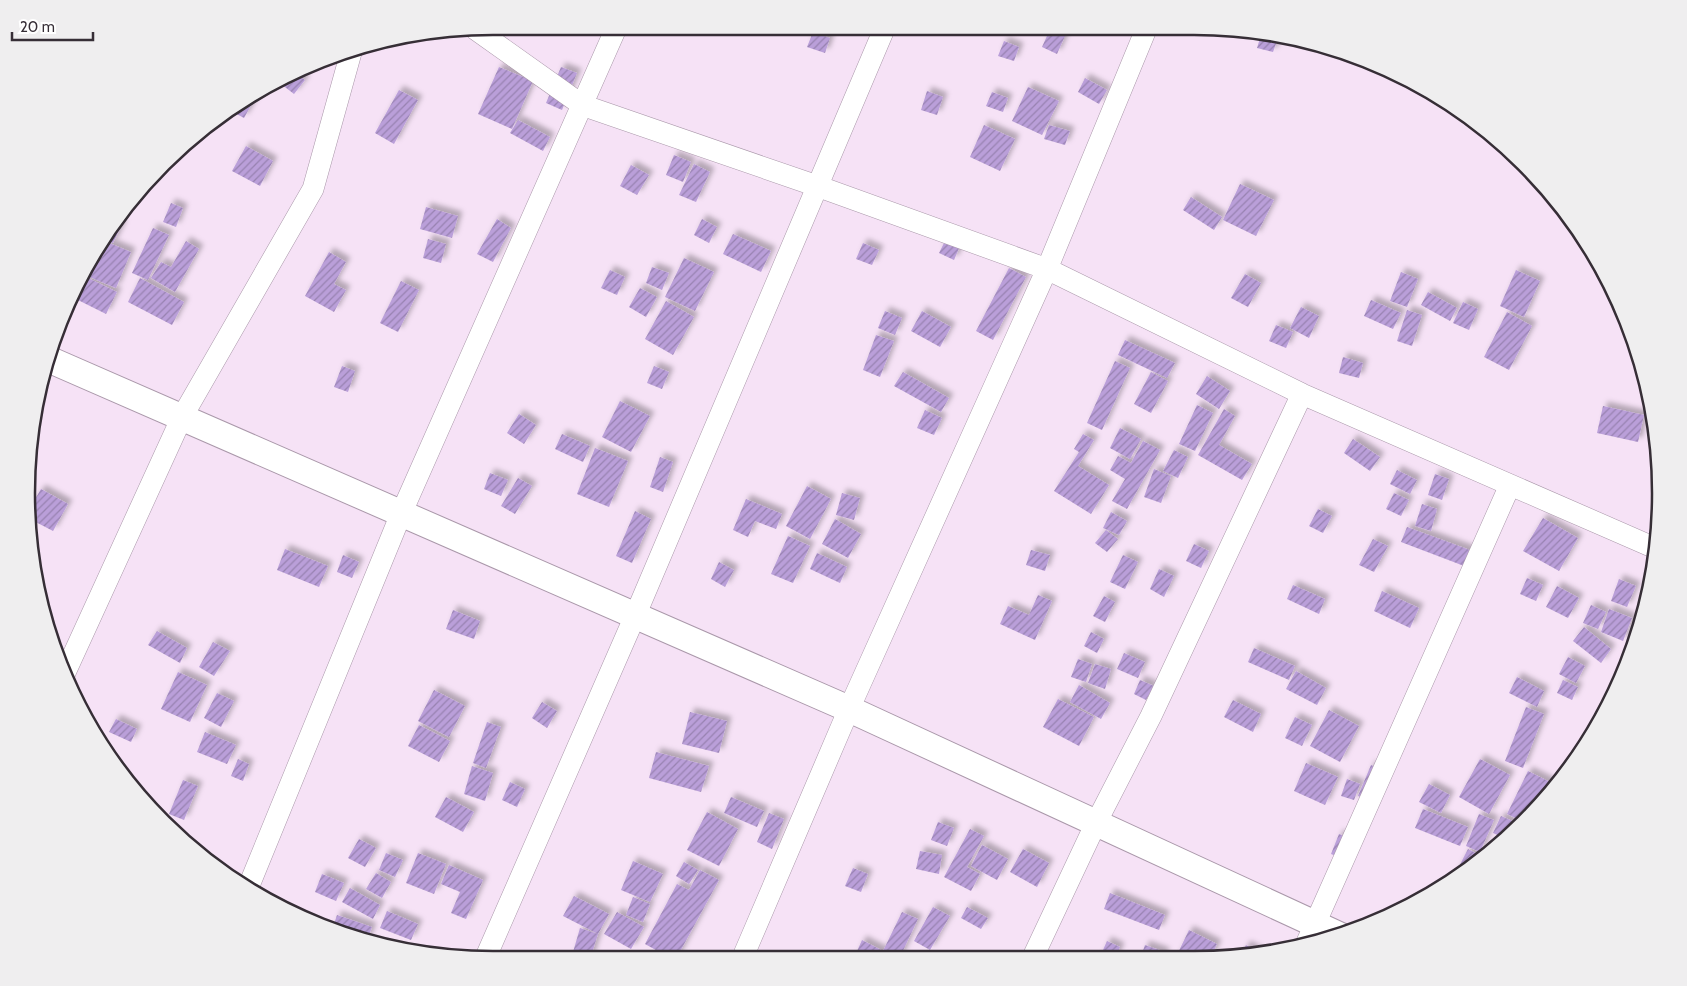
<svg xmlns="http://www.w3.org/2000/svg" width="1687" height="986" viewBox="0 0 1687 986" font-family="Cabin,sans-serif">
<defs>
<pattern id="building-hatch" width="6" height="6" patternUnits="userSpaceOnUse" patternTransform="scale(1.25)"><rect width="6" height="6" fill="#ba9fd9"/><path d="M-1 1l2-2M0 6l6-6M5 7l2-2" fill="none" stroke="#9882b1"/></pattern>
<filter id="shadow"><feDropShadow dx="4.5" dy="-4.5" stdDeviation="2.5" flood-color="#0004"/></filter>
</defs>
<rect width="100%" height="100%" fill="#f6e2f6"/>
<path fill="url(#building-hatch)" filter="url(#shadow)" d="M1051 27H1069L1057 54 1042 47Z
M813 32 830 38 825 53 807 47Z
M1261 35 1278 38 1273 52 1257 48Z
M1004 41 1019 47 1014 61 998 56Z
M499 67 533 81 512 129 478 114Z
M561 67 577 73 562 110 546 103Z
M298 75 305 80 294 94 281 84Z
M1085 78 1107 90 1099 104 1078 92Z
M1028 87 1059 101 1042 135 1012 121Z
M399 90 418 100 394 144 375 133Z
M927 91 943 97 937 115 921 110Z
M992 92 1008 98 1003 112 986 106Z
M255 98 244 118 231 111 234 109Z
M518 120 550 137 543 151 510 133Z
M984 125 1015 139 1000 171 970 157Z
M1049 125 1070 131 1065 145 1044 139Z
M246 146 273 161 260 186 232 171Z
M674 155 691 162 683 182 666 175Z
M694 164 710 172 696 202 679 195Z
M631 165 649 175 637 195 620 186Z
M1240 184 1274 200 1256 236 1223 220Z
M1191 197 1222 217 1214 230 1183 210Z
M171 203 183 208 176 227 163 222Z
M426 207 458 216 452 238 420 229Z
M497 219 511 228 493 262 477 254Z
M702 219 717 227 709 243 694 235Z
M117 221 122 224 113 243 103 239 105 233Z
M153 228 169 235 148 280 132 273Z
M733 234 771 251 761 272 723 254Z
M428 239 446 244 441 263 423 258Z
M946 239 960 246 954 260 939 253Z
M102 240 131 252 116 288 87 276Z
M186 241 199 249 175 292 151 278 161 262 171 267Z
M863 243 879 250 872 265 856 259Z
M329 252 346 262 334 284 346 290 334 312 305 296Z
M684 258 714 272 695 311 665 297Z
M652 267 669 273 662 290 646 283Z
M1009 268 1026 277 993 340 976 331Z
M610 270 625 277 617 295 601 288Z
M1516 270 1540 281 1524 317 1500 306Z
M1401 272 1418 279 1407 307 1390 301Z
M1245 274 1261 283 1248 307 1231 298Z
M86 277 117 292 106 314 76 299Z
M140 278 184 302 172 325 128 302Z
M401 281 419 290 398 332 380 323Z
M640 288 657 297 646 317 629 307Z
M1428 292 1457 308 1450 321 1421 305Z
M1371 300 1401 313 1393 329 1364 316Z
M666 301 694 317 673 355 645 339Z
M1463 302 1478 309 1469 330 1453 323Z
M1301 307 1319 316 1309 338 1290 328Z
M1407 310 1422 315 1412 346 1397 341Z
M885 311 902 318 895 335 878 328Z
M922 311 951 327 940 347 911 331Z
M1507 312 1532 326 1509 370 1484 357Z
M1276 325 1293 332 1286 348 1269 341Z
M876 335 894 341 880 377 863 370Z
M1125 340 1175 363 1167 378 1118 355Z
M1343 357 1363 363 1359 378 1339 373Z
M1115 361 1130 368 1102 430 1087 423Z
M342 366 355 371 348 392 334 387Z
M654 366 669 372 662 389 647 383Z
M903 372 949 398 941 412 894 386Z
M1151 372 1168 381 1151 413 1134 404Z
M1207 376 1230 391 1219 409 1196 394Z
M620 401 650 416 631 452 602 437Z
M1197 405 1213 413 1195 451 1179 444Z
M1603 406 1644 415 1638 442 1597 433Z
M1224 409 1235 416 1219 445 1252 464 1242 480 1198 455Z
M925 410 942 418 934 435 917 428Z
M519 414 536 425 524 444 507 433Z
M1120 428 1141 439 1130 459 1110 448Z
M562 434 590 446 583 462 555 449Z
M1083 434 1094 440 1078 466 1109 485 1091 514 1054 491 1079 452 1074 449Z
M1353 439 1380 457 1370 471 1344 453Z
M1143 441 1160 450 1127 509 1112 501 1125 479 1110 470 1118 456 1131 463Z
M595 448 628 461 609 507 577 494Z
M1174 450 1188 457 1178 478 1163 471Z
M660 457 673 462 663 492 650 487Z
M1154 469 1171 476 1161 503 1144 497Z
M1397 470 1417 480 1410 494 1390 484Z
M490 473 508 480 501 496 484 489Z
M1435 474 1449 479 1442 500 1428 495Z
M518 478 532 486 515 514 501 506Z
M807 486 831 499 810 539 786 526Z
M41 489 68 504 53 531 28 518V511Z
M842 493 860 498 854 520 836 515Z
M1394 493 1409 500 1401 516 1386 509Z
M746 499 782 514 776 529 755 521 748 537 733 530Z
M1422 504 1437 509 1431 531 1415 526Z
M1318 509 1332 516 1323 533 1309 526Z
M635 511 651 519 632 563 616 556Z
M1111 512 1127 521 1119 535 1103 528Z
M1543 518 1578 538 1559 571 1523 551Z
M835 519 861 534 848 558 822 544Z
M1407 527 1478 553 1472 569 1401 542Z
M1106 530 1118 539 1107 552 1095 543Z
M788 536 810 546 793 583 771 574Z
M1373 539 1388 546 1374 572 1359 565Z
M1194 544 1209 551 1201 568 1186 561Z
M285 549 328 566 319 587 277 570Z
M1031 550 1050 555 1045 571 1026 565Z
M817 553 847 567 840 583 810 569Z
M343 555 359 562 352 578 337 572Z
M1123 555 1138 562 1125 589 1110 582Z
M719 562 734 570 725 587 711 579Z
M1159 569 1174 576 1164 597 1150 589Z
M1527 578 1543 585 1536 601 1520 594Z
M1619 579 1636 586 1627 607 1611 601Z
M1293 585 1325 599 1319 614 1287 599Z
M1557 586 1579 598 1568 618 1546 607Z
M1382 591 1419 608 1410 628 1374 611Z
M1038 595 1052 601 1035 640 1000 624 1008 606 1029 615Z
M1104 596 1115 602 1105 622 1093 616Z
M1591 605 1606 612 1598 629 1583 623Z
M1609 609 1632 618 1623 641 1601 632Z
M453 610 480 621 474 639 446 629Z
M1584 627 1611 649 1601 663 1573 641Z
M157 631 187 648 180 663 148 645Z
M1091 632 1104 639 1097 653 1084 646Z
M213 642 230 651 214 676 199 667Z
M1254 648 1295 666 1289 680 1248 662Z
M1124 653 1145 662 1138 678 1117 669Z
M1568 657 1585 666 1576 683 1559 674Z
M1078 659 1092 664 1086 682 1071 677Z
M1095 664 1111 669 1105 689 1088 683Z
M1296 671 1326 688 1317 705 1286 689Z
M178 672 207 685 190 722 161 709Z
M1517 677 1544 691 1537 707 1509 693Z
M1140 680 1154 686 1146 700 1134 694Z
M1563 680 1578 687 1572 700 1557 693Z
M1079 685 1110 703 1101 719 1070 702Z
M434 690 465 706 449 737 418 721Z
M217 693 234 701 221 727 204 718Z
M1058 699 1094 717 1079 746 1043 727Z
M1233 700 1261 714 1253 732 1224 717Z
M542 702 557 711 547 728 532 718Z
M1526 707 1544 714 1523 768 1505 761Z
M1329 710 1359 726 1340 762 1310 746Z
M690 712 727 721 719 753 682 744Z
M1295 717 1312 725 1302 746 1285 738Z
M116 719 137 729 131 742 109 732Z
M487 722 501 727 486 768 473 763Z
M419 725 450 741 439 762 408 746Z
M205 732 236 745 227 764 197 752Z
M656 752 709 766 701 792 649 778Z
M238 759 249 764 243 781 231 776Z
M1480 759 1510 775 1489 814 1459 797Z
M1306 763 1338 777 1325 805 1294 791Z
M1371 765 1384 771 1371 801 1358 796Z
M472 766 493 773 485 801 464 794Z
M1528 771 1556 785 1524 822 1507 814Z
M1347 779 1360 784 1354 800 1341 796Z
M183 780 198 786 184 820 169 814Z
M510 782 525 789 517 807 502 800Z
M1429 784 1450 795 1441 813 1419 802Z
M446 797 474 812 463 832 435 817Z
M731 797 764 811 757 827 724 813Z
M1423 809 1468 827 1460 846 1415 828Z
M707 812 738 829 719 866 687 850Z
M769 813 784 819 772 849 757 842Z
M1479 814 1494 820 1480 852 1466 846Z
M1501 816 1517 823 1514 831 1504 838 1493 833Z
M938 822 954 828 947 846 931 840Z
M970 829 984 836 967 867 980 874 971 891 944 877Z
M1339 834 1354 840 1346 860 1331 854Z
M359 839 376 848 365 867 348 858Z
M982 845 1008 859 997 880 971 866Z
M1023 849 1049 863 1037 887 1010 872Z
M1468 849 1481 856 1453 878Z
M920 851 942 855 939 874 916 869Z
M386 853 403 860 395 877 379 870Z
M418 853 446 864 434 894 406 883Z
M633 861 663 874 650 902 621 890Z
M684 862 698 870 689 884 676 876Z
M449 865 483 880 466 919 451 913 460 892 441 884Z
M853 868 868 874 861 892 845 886Z
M700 870 719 880 676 959H672L645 944 677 884 689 890Z
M376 873 391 882 382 898 366 889Z
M322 874 344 883 336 901 315 892Z
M350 888 380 905 373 919 342 902Z
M1110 893 1165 915 1159 930 1104 909Z
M574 896 609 914 598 934 590 959H571L580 928 598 934 563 916Z
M633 897 650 904 643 922 626 915Z
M933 907 950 916 930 950 914 941Z
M967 907 988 918 981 929 961 918Z
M387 911 418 924 411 940 380 928Z
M617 912 644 927 631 949 604 934Z
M902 912 918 919 899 959 854 958 862 940 883 951Z
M337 915 372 927 367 940 343 935 332 930Z
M1189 930 1217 944 1210 959H1175Z
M1107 941 1120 947 1115 959H1099Z
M1145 945 1165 952 1163 959H1140Z
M1246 945 1260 952 1241 955Z"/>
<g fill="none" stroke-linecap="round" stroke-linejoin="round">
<defs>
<path id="minor" d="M475 29 582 105 817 186 1047 269 1302 394 1655 548
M64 675 182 417 313 189 352 49
M248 888 401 514 617 26
M1307 942 1510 485
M485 959 635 616 885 27
M742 959 849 709 1047 269 1147 27
M1032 959 1096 823 1151 716 1302 394"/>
<path id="tertiary" d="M48 359 849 709 1341 936"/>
</defs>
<use href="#minor" stroke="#aa98aa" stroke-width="22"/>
<use href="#tertiary" stroke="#aa98aa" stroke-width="28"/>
<use href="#minor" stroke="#fff" stroke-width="21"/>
<use href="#tertiary" stroke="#fff" stroke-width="26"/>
</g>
<path d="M0 0H1687V986H0ZM493 35H1194A458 458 0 0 1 1652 493V493A458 458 0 0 1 1194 951H493A458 458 0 0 1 35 493V493A458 458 0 0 1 493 35Z" fill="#efeeef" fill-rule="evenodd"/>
<path fill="none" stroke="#362e36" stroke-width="2.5" d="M493 35H1194A458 458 0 0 1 1652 493V493A458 458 0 0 1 1194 951H493A458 458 0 0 1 35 493V493A458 458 0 0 1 493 35Z"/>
<path d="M12 32v8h81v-8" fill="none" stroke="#362e36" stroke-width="2.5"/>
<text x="20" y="32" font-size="15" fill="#362e36" stroke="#ffffff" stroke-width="4" paint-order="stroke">20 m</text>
</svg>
